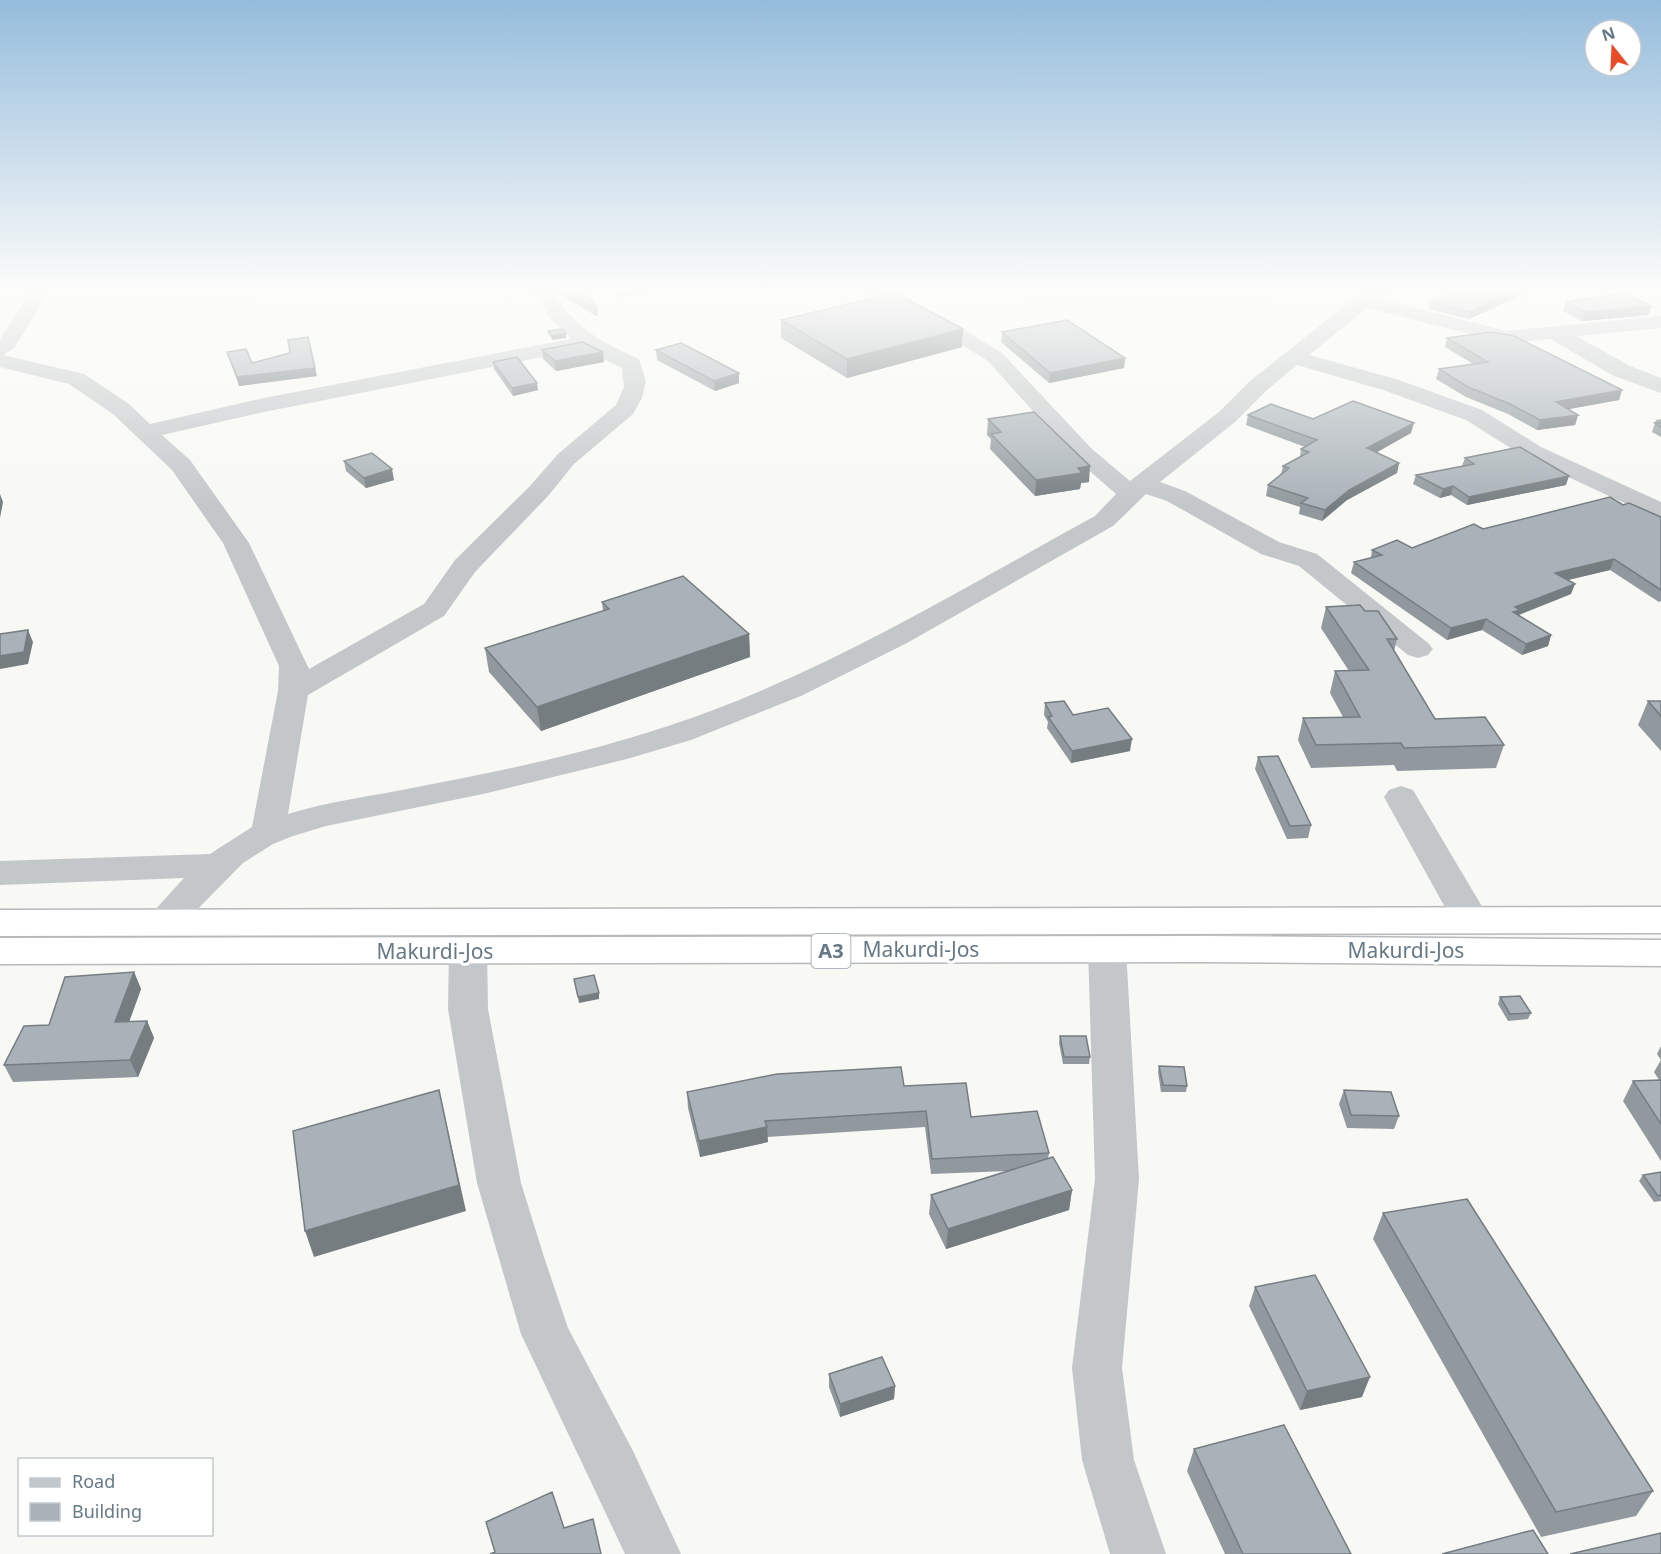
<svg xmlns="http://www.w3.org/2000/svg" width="1661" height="1554" viewBox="0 0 1661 1554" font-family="'Noto Sans',sans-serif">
<rect width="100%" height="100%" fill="#f8f8f5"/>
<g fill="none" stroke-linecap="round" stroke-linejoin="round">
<defs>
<path id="highway" d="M1661 907V933L0 936V910Z
M1205 936 1661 940V966L1205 962 0 964V938Z"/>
</defs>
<use href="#highway" stroke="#b6babd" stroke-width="3"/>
<path fill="#c3c7ca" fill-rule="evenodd" d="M31 291H50L14 348 3 355 84 374 129 404 150 424 264 398 571 339 550 318 534 291H552C577 330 598 340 639 359L646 381 642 398 633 414 574 464 548 496 475 572 444 616 308 695 288 814C330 801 374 796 417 787 501 771 587 753 668 726 820 676 956 592 1095 516L1116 494 1076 459 988 361 928 324 869 295 867 291H890L942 316 1002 353 1092 449 1130 481 1219 412 1251 380 1356 297 1368 291H1390L1380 299 1507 331 1661 316V328L1576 336 1630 366 1661 378V393L1614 376 1550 339 1507 343 1367 308 1309 355 1399 380 1482 410 1541 447 1661 502V520L1525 457 1466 420 1383 390 1297 365 1267 390 1235 422 1160 482 1185 491 1279 542 1317 554 1428 643 1433 649 1428 655 1418 658 1408 655 1299 566 1261 554 1167 501 1146 494 1113 526 907 643 801 696 691 740 627 759 483 794 326 826 293 836 273 844 243 863 176 931 163 935 150 931 144 922 184 878 0 885V861L210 854 252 827 278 691 279 666 223 543 172 470 113 414 69 384 0 367V339ZM583 349 622 368 624 387 616 405 558 454 530 486 455 560 424 604 309 669 249 543 190 460 162 435 264 412Z
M1401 786 1413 790 1490 920 1484 929 1471 933 1458 929 1452 920 1384 797 1389 790Z
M1107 936 1120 940 1126 949 1139 1179 1122 1368 1134 1460 1166 1554H1110L1082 1460 1072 1368 1095 1179 1088 949 1094 940Z
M468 939 481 942 487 952 488 1009 521 1183 544 1257 568 1328 633 1451 681 1554H625L521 1334 477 1183 448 1009 449 952 455 942Z"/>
<use href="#highway" fill="#fff" fill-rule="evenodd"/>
</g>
<path fill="#91999e" d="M555 291H583L597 307 598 315 596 316Z
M1447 291H1527V292L1469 319 1429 309 1430 302 1449 297 1445 296Z
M1566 302 1651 306 1648 315 1582 321 1563 311Z
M781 320 962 347 847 378 781 338Z
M1002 332 1125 358 1124 368 1049 383 1001 342Z
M1447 338 1622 390 1619 400 1568 409 1578 415 1575 425 1537 430 1508 414 1466 397 1436 379 1439 369 1473 364 1445 347Z
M542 350 603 352 604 362 556 371 543 359Z
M656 350 739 383 715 391 657 360Z
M227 352 252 363 317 376 239 386Z
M493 362 538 390 513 396 494 369Z
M1248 415 1313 419 1411 433 1376 452 1399 463 1397 473 1347 500 1322 521 1299 514 1300 507 1266 496 1268 485 1281 474 1283 466 1300 457 1301 449 1305 447 1246 425Z
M988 419 1089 482 1081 483 1080 489 1035 496 990 449 991 439 987 435Z
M1661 419V437L1652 432 1656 420Z
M1465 458 1566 485 1467 505 1451 495 1440 498 1413 484 1416 475 1462 466Z
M344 461 394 480 366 488 346 471Z
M1623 505 1661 517V601L1659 602 1610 570 1568 580 1571 594 1519 615 1551 635 1548 646 1522 655 1482 630 1447 640 1351 573 1354 562 1371 558 1372 550 1412 548 1483 529Z
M602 602 749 634 750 657 541 731 489 672 485 648 603 611Z
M1326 607 1365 611 1397 639 1394 651 1435 719 1504 745 1496 768 1397 771 1394 765 1311 768 1298 740 1303 718 1343 717 1330 693 1335 671H1349L1321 628Z
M1648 701H1661V751L1638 725Z
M1045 703 1073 715 1130 751 1071 763 1047 728 1048 722 1044 715Z
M1258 757 1311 825 1308 838 1287 839 1255 769Z
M134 972 141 989 129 1021H147L154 1038 138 1077 13 1082 4 1065 49 1025Z
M1500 997 1531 1013 1528 1019 1508 1021 1498 1004Z
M1060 1036 1090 1057 1089 1064H1063L1059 1043Z
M1661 1046V1161L1623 1101 1633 1081 1659 1080 1654 1072 1661 1060 1657 1054Z
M1159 1066 1187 1086 1186 1092H1161L1158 1072Z
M904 1086 1049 1153 1048 1159 1072 1190 1069 1210 946 1249 929 1214 931 1195 1008 1171 931 1174 925 1127 767 1137 768 1142 700 1157 688 1108 687 1092Z
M1344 1090 1399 1116 1394 1129 1347 1128 1339 1104Z
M1661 1172V1201L1654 1202 1639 1181 1643 1175Z
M1383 1213 1653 1491 1636 1516 1541 1537 1373 1239Z
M1255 1287 1362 1397 1300 1410 1249 1306Z
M829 1374 895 1386 894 1399 840 1417 829 1387Z
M1194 1449 1351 1554H1225L1187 1471Z"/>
<path fill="#767d81" d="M618 291H651L618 297Z
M1518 291H1527V292L1469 319 1471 312Z
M1651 306 1648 315 1582 321 1585 312Z
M597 307 598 315 596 316 595 309Z
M963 329 962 347 847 378V359Z
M566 333V338L552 340 551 336Z
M308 337 317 376 239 386 237 377 315 368Z
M603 352 604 362 556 371 555 361Z
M1125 358 1124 368 1049 383 1050 373Z
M739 373V383L715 391 714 381Z
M537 383 538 390 513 396 512 388Z
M1622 390 1619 400 1553 412 1556 402Z
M1578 415 1575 425 1537 430 1540 420Z
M1414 423 1411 433 1365 459 1367 448Z
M1399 463 1397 473 1347 500 1322 521 1325 510 1349 490Z
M1090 466 1089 482 1081 483 1080 489 1035 496 1036 480 1078 468Z
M392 469 394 480 366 488 364 478Z
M1569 476 1566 485 1467 505 1469 497Z
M1453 486 1451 495 1440 498 1443 489Z
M0 494 3 502 0 518Z
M1614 559 1610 570 1551 584 1555 573Z
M1575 584 1571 594 1518 615 1509 623 1515 607Z
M1486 619 1482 630 1447 640 1451 628Z
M28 630 33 642 28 664 0 669V656Z
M749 634 750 657 541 731 537 707Z
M1551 635 1548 646 1522 655 1526 644Z
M1132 739 1130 751 1071 763 1072 751Z
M134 972 141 989 123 1039 115 1022Z
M599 993V999L579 1003 578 997Z
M147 1021 154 1038 138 1077 130 1060Z
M439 1090 466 1211 314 1257 305 1231Z
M767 1127 768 1142 700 1157 699 1141Z
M1072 1190 1069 1210 946 1249 948 1229Z
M1370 1377 1362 1397 1300 1410 1307 1391Z
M895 1386 894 1399 840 1417V1404Z"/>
<path fill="#a9b2b8" stroke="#767d81" stroke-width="1.5" d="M566 291H583L597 307 595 309Z
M1451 291H1518L1471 312 1430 302 1460 293Z
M895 293 963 329 847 359 781 320Z
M1623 293 1651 306 1585 312 1566 302Z
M1067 320 1125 358 1050 373 1002 332Z
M562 329 566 333 551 336 548 331Z
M1491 332 1514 336 1622 390 1556 402 1578 415 1540 420 1510 404 1468 387 1439 369 1488 362 1447 338Z
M308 337 315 368 237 377 227 352 246 349 252 363 290 353 288 340Z
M582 342 603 352 555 361 542 350Z
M681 343 739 373 714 381 656 350Z
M517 357 537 383 512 388 493 362Z
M1353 401 1414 423 1367 448 1399 463 1349 490 1325 510 1301 503 1308 498 1268 485 1289 468 1283 466 1309 452 1301 449 1317 440 1248 415 1271 404 1313 419Z
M1034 412 1090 466 1078 468 1082 473 1036 480 991 434 1001 432 988 419Z
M1655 423H1661V427Z
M1520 447 1569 476 1469 497 1453 486 1443 489 1416 475 1474 464 1465 458Z
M372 453 392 469 364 478 344 461Z
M1610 497 1623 505 1629 503 1661 517V590L1614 559 1555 573 1575 584 1515 607 1520 610 1513 612 1551 635 1526 644 1486 619 1451 628 1354 562 1382 555 1372 550 1397 540 1412 548 1474 524 1483 529Z
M683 576 749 634 537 707 485 648 609 609 602 602Z
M1360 605 1365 611H1378L1397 639H1387L1435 719 1485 717 1504 745 1404 748 1401 743 1316 745 1303 718 1360 717 1335 671 1369 670 1326 607Z
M28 630 24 652 0 656V634Z
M1064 701 1073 715 1108 708 1132 739 1072 751 1048 717 1052 716 1045 703Z
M1648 701H1661V716Z
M1278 756 1311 825 1290 826 1258 757Z
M134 972 115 1022 147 1021 130 1060 4 1065 24 1026 49 1025 65 977Z
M594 975 599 993 578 997 574 979Z
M1520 996 1531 1013 1510 1014 1500 997Z
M1060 1036H1086L1090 1057H1064Z
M1159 1066 1184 1067 1187 1086 1163 1085Z
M901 1067 904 1086 966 1083 971 1117 1037 1111 1049 1153 932 1159 926 1111 765 1121 767 1127 699 1141 687 1092 777 1074Z
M1661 1080V1124L1633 1081Z
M439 1090 459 1185 305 1231 293 1131Z
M1344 1090 1391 1092 1399 1116 1351 1115Z
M1053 1157 1072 1190 948 1229 931 1195Z
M1661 1172V1195L1658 1196 1643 1175Z
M1467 1199 1653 1491 1556 1512 1383 1213Z
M1315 1275 1370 1377 1307 1391 1255 1287Z
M882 1357 895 1386 840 1404 829 1374Z
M1284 1425 1351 1554H1243L1194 1449Z
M552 1492 564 1528 593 1519 601 1554H490L495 1552 486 1522Z
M1533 1530 1548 1554H1442Z
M1661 1533V1554H1570Z"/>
<linearGradient id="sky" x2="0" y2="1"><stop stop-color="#95bcdc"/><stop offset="0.57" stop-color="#fcfcfa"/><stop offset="1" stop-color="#fcfcfa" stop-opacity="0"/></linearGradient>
<rect width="1661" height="508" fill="url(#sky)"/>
<g text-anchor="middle" stroke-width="6" stroke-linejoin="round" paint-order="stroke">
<rect fill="#fff" stroke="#94a1aa" stroke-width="1.5" x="811.5" y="934" width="39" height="34" rx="4.5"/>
<g font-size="20" font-weight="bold" fill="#667986">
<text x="831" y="958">A3</text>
</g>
<g font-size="21" fill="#667986" stroke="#fff">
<text x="921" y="957">Makurdi-Jos</text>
<text x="1406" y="958">Makurdi-Jos</text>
<text x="435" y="959">Makurdi-Jos</text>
</g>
</g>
<rect x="18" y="1458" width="195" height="78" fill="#ffffff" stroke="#c2c9cf" stroke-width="1.5"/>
<rect x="30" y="1478" width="30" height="9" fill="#c3c7ca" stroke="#c2c9cf" stroke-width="1.5"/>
<text x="72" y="1488" font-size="18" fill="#667986">Road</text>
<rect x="30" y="1503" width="30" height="18" fill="#a9b2b8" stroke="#c2c9cf" stroke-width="1.5"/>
<text x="72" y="1518" font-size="18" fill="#667986">Building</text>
<g transform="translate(1613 48) rotate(342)"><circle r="28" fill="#ffffff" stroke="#c2c9cf" stroke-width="1.5"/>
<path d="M0-4.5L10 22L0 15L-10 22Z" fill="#e74c26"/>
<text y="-9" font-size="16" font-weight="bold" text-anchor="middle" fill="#667986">N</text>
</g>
</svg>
